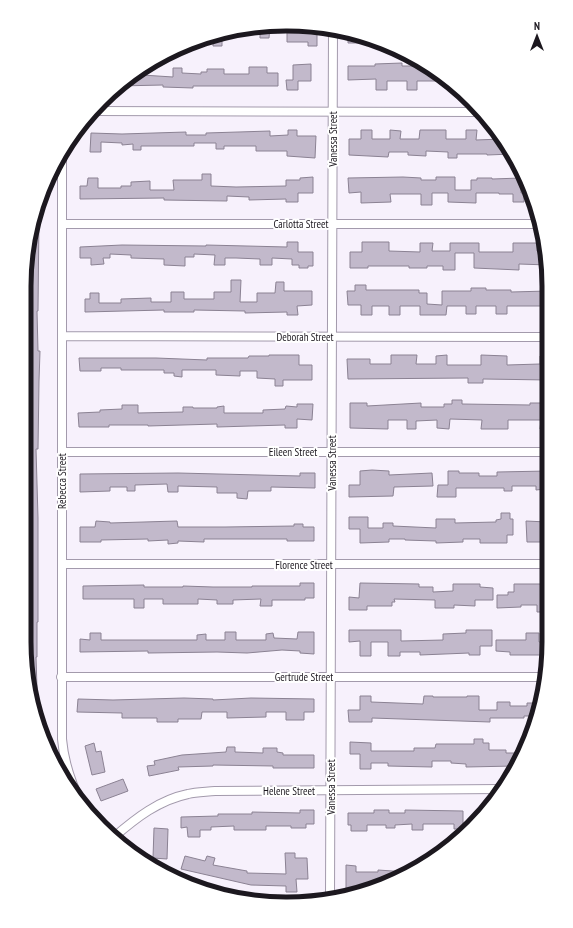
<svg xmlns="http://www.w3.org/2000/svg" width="573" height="928" viewBox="0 0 573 928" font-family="'PT Sans Narrow',sans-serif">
<rect width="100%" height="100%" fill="#f7f1fc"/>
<path fill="#c2b9cb" stroke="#8b8293" d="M298 25V26L317 27V46H308V42H287V32H271V26Z
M252 26H270L269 38H260V34L235 33V30Z
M348 32 354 33 380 43H348Z
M222 33V46H213V35Z
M402 63V66H426L449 81H417V90H407V81H387V90H376V79L348 80V66H375V64Z
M311 64V81H298V90H287L286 80H293V65Z
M249 67H267V73H278V86H193V88L163 87V85L118 86 142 68V75L173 77V68H182V73L201 74V72H207V69H224V74H249Z
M288 130H297V136H316L315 158 287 156V151H256V146H224V149H216V143H194V146H141V150H133V144L122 145V143L101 142V152H90L91 133 122 134 186 132V135H206V133L270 131V136L288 135Z
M361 130H372V139H390V130L401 131 400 139H419L420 130H446V139H466V130H477L476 140 502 139 513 154 487 155V154H457V158H448V152L426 151V156L408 155V152H389L388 157 349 155V139H361Z
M202 174H211V186L236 187 286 186V180H300V178L313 177V193H298V202H286V199L249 200V197L227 196V201L164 200V198L80 199V186H87L88 178H98V188H121V186H131V182L150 181V190H174L173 180H202Z
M403 177 421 178V180H436V177H455V190H471V180H477V178H492V179L521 178V193H524V202H513V194H499V193H476V203L448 202V193H432V205H421V194H390L391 202 361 203V192L349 193 348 178Z
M36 215H39L38 311H37L38 351H40L39 381 38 449H36L38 518V622H37V657H36L37 689H32L25 647 24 616 25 428H26V252Z
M287 242H298V252H313V266H308V268H299V265H292V259L272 258V265H260V259L236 258H225V265H214L215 255 194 254V257H185V266L164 265V259L131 258V255L110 254V258H103L104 264 91 265V258H80V247L122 245 206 246V245L287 247Z
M362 242H389V251L420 252V243H433L432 251H450V243H479V252H513V243H537V251H545L548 265 519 264V270L474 268V253H455V270H443V266H427V268H409V266H368V268H350V252H362Z
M231 280H241L240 302H257V293H275L276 282H284V291H312V305L297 306 298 315H287V312L245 313V311L194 310V312H164V310L85 312V299H90V293H99V303H121V299L151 298V302H171V292H184V299H214V292H231Z
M355 285H366V290H419V293H427V304L442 305V291H471V288H486V290H511V292L548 291V306H507V314H496V306H476V314H466V306H447L446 315H420V306H400V315H389V306H372V315H361V305H348L347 291H355Z
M269 355H299V365H312V380H283V386H275V379L257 378V371H240V376L216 375V370H182V377L174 376V373H164V370H121V368H101V371H80L79 358H156L207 360V358H248L249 356H269Z
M391 355H417L416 364H436V356L447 355V365H481V355L507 356V365L540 364V356H548V380L483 379V383H468V378L348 379 347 359H370V364H391Z
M452 400H462V404L530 405V403H548V429H540L541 420H508V429H481L482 420 450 419 449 429 437 428V420L416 421V429H407V420H388V429L350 428V403H367V406L421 403V407H444V404H452Z
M297 404H313L312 420 297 419V428H285V425L217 427V424L148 426V425H109V427H79L78 413 100 412V410L122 409V405H138V413L183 412V407H193V408H217V407L224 406V413H263V410L285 409 286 406 297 407Z
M372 470 389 471V475L432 473 433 486 394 487 393 496 349 497V485H360V471Z
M448 471H459V473H479V476H497V472L548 471V484H545V489L536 490V486H512V491H504V488H456V497H437L438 485H448Z
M178 473 300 476V473H315V488L271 487V491H248L247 499 237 498V493H217V487L178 486V492H168L167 484 135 485V491H127V487H110V491L80 492V474Z
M501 513H510V519H513V535H507V543H480V539H463V542L436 543V541L405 540V539H389V542L360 543V529H349V517H368V528H383V523H393V526L436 528V519H455V523L496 522V520L501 519Z
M96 521 110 522V523L177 521 178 527H225L294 526V524H303V527H314V541H287V539H204V542L178 541V543L168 544V540L148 541V539L101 540V542H80V527H95Z
M526 521 547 522V542H527Z
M300 583H314V598H305V600H272V606H260L261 599 233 600V604H217V600L198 599V604H163V599H144V608H134V599H83V586L144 585V587H183V586L213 587H252V586H300Z
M360 583 419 584V587H433V592L453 591V584H480V587L493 588V600H475V606L454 605V608H435V600L394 599 395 602H392V606H367V610H349V597L359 598Z
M514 584H547V612H537V605H521V607L497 608V595H508V592H514Z
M349 630H401V641L443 640V634L466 633V630H492V646H480V655H469V653L420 655V652H400V656H388V642H371V656H360V641L349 642Z
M225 632H236V640H266V634L273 633 274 638 297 639 298 632H314V654L300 653V651L282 650 247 653 217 652 148 653V651L80 652V639L90 640V633H101V640H197V635L206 634V640H225Z
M526 633H539V642H547V655H510V652L496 651V640H526Z
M360 696H371V702L423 704 424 696H433V697H467V696H479V710H497V702H510V706H527V703H539L536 716H524V718H490V722L372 718V722H349L348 710H360Z
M184 698 213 699V700L251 698 314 699V712H304V720H286V712H266V717L227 718V712H202L201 719H178V722H157V718H122V713L77 712 78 699 113 700Z
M474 739H483V743H489V750H506V753H523L515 766 466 767V764L451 763V761H432V767L388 766V763H371V769H360V754H350V742L371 743V751H414V748H435L436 744H474Z
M94 743 96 752 101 751 105 772 92 775 85 746Z
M227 747H235V752L263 753V748H277V752L283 753V755H314V768H273V766L213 765V766L178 767 179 770 149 776 147 766 155 765 154 761 182 755 226 752Z
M123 779 128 791 101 801 96 789Z
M300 810H314V824H306V828H291V826H266V830H234V826L211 827V830H200V837H188L187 827 181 828V817L218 816V814H252V812L300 813Z
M374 810H389V813H405V810L463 811V829H454V824H423V830H412V824L395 825V828H386V825H367V831H351V825H348V813H374Z
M154 828 168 829 167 859 153 858Z
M285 853H295V858H307L308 879H296L297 892H286V886L251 885 181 869 185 856 205 861 207 856 215 858 213 865 247 871V873L286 874Z
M346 865 356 866V872H378V870L407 872 371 890 362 892 346 891Z"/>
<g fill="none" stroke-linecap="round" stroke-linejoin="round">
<defs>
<path id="street" d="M93 111 482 112
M62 154V739C64 763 71 783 82 805
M62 224H540
M62 336 548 337
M62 452H548
M62 564H547
M61 677H546
M114 837C136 818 159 800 188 794 196 792 206 792 215 791L502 789
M330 897 333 29"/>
</defs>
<use href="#street" stroke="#a39aac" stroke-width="10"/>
<use href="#street" stroke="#fff" stroke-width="8"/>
</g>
<g text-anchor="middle" stroke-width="4" stroke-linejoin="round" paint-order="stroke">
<g font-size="11" fill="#1c181f" stroke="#fff">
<text transform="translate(333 139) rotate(-90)" y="4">Vanessa Street</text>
<text x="301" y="228">Carlotta Street</text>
<text x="305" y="341">Deborah Street</text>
<text x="293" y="456">Eileen Street</text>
<text transform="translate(332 463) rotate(-90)" y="4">Vanessa Street</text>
<text transform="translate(62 481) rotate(-90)" y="4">Rebecca Street</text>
<text x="304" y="569">Florence Street</text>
<text x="304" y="681">Gertrude Street</text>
<text transform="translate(331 787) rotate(-90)" y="4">Vanessa Street</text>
<text x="289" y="795">Helene Street</text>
</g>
</g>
<path d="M0 0H573V928H0ZM286 31H287A255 255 0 0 1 542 286V642A255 255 0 0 1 287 897H286A255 255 0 0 1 31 642V286A255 255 0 0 1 286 31Z" fill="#fff" fill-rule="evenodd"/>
<path fill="none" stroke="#1c181f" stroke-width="5" d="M286 31H287A255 255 0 0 1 542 286V642A255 255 0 0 1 287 897H286A255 255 0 0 1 31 642V286A255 255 0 0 1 286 31Z"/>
<g transform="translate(537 36)" stroke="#ffffff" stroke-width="3" paint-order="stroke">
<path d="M0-3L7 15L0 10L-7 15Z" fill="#1c181f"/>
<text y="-6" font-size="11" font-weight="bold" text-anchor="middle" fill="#1c181f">N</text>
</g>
</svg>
